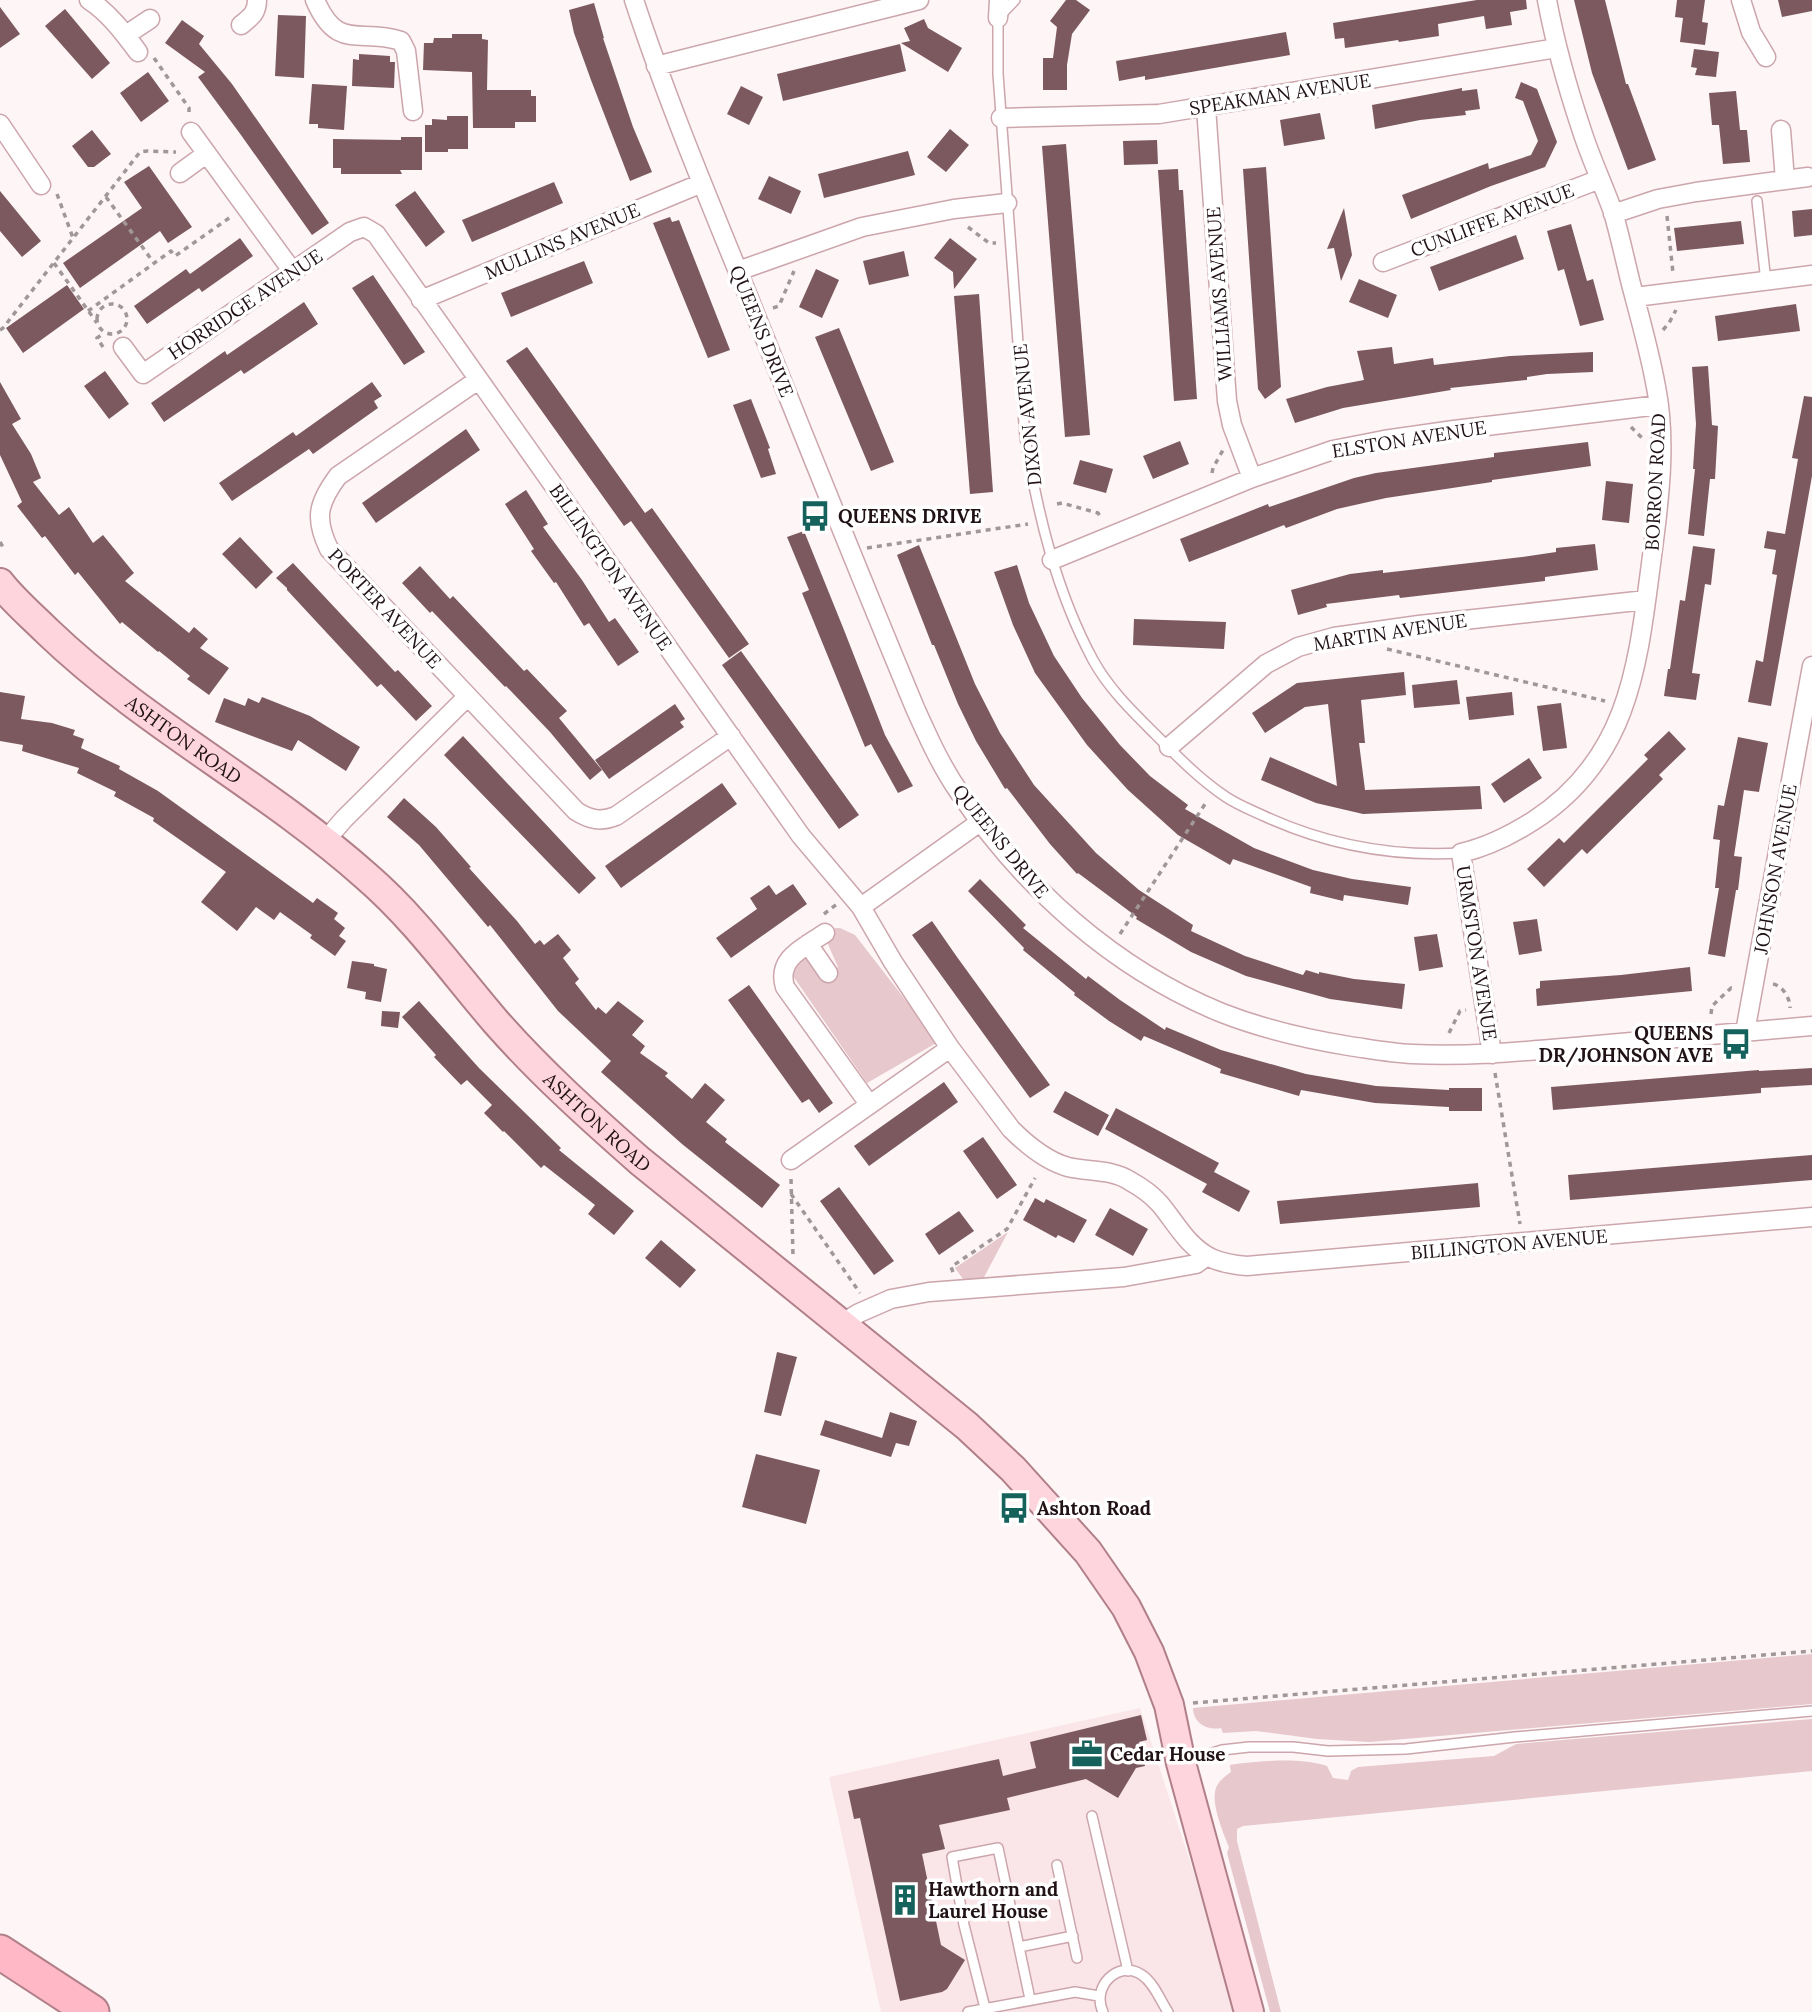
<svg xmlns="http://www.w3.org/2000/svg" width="1812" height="2012" viewBox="0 0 1812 2012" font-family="Lora,serif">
<rect width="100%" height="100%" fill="#fdf5f6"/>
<path fill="#fae6e9" d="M1140 1708 1196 1880 1234 2012H881L829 1777Z"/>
<path fill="#e6c8cd" d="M835 928H840L855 935 938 1042 867 1083 793 976 792 971 797 959C813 955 816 965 825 976L838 967 827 942Z
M1008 1232 982 1281 963 1279 955 1268Z
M1812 1654V1704L1370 1742 1317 1739 1256 1731 1223 1733 1221 1728C1208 1731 1193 1723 1193 1708Z
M1812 1719V1771L1243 1826 1237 1829V1841L1281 2012H1270L1227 1853 1229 1847C1223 1832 1208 1798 1218 1784 1221 1779 1227 1775 1231 1772L1230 1765C1259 1761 1300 1757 1327 1766L1333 1778 1348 1780 1351 1771 1358 1767 1494 1756 1516 1744Z"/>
<path fill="#7b595f" d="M1066 0H1076L1090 10 1072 34 1067 65V90H1043V58H1053L1057 27 1050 21Z
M1477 0H1526L1527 9 1510 12 1512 25 1486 29 1484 16 1438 24 1439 36 1399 42 1398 40 1345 48 1344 38 1335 39 1333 23Z
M1574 0H1605L1626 84H1628L1656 160 1628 170 1592 73Z
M1677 0H1705L1702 22 1708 23 1705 45 1680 42 1683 18 1675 17Z
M1778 0H1812V11L1782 17Z
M594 3 604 38H603L633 127 652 172 630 181 591 80 574 33 569 10Z
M0 7 20 34 0 48Z
M65 9 110 63 92 79 45 26Z
M278 15 306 16 304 78 275 76Z
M924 19 928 28 962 48 948 72 901 43 910 41 904 28Z
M182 20 204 36 199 44 232 84 329 223 312 235 241 135 198 77 205 72 165 43Z
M1286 32 1290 55 1145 80V76L1119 81 1116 61Z
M452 34H482V39L488 40 487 90H531V96H536V122H515V128H473L472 72 423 70 424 43H433L434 38H452Z
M900 44 906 71 783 101 777 74Z
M1694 49 1719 52 1716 77 1695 75 1697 68 1691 67Z
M359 54 390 56V62H395L394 88 352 86 353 59 359 60Z
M148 72 169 101 141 122 120 93Z
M1521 82 1537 89 1557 142 1545 167 1491 186 1411 219 1402 195 1488 163 1489 169 1531 155 1538 141 1523 101 1515 98Z
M312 84 347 86 344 130 318 128V124H309Z
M741 86 763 97 749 125 727 114Z
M1462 88V91L1477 89 1480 109 1465 111 1466 115 1420 120 1375 129 1372 105Z
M1736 91 1740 130H1747L1750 162 1723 164 1719 125H1712L1709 93Z
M1320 113 1325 139 1284 146 1280 120Z
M447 116H468V149H448V152H425V125H432V119L447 120Z
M950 129 969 145 946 172 927 157Z
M92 130 111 154 94 167H88L72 146Z
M401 137H422V170H400L402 174H341V168H333V139L401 140Z
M1157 140 1158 164 1124 165 1123 141Z
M1066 144 1090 435 1065 437 1042 146Z
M908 151 915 175 824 198 818 174Z
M149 166 192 227 168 243 160 231 80 288 63 263 142 208 124 182Z
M1266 167 1281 387 1265 399 1258 389 1243 169Z
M1178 169 1179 190H1183L1197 399 1174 401 1158 170Z
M769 176 801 191 791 214 758 199Z
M554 182 563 203 472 242 462 220Z
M0 191 41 241 22 257 0 231Z
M415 191 445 232 426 247 395 205Z
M1344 208 1352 255 1341 281 1334 248 1327 249Z
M1812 209V235L1794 237 1792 211Z
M670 217 672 222 679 220 730 350 708 358 653 223Z
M1741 221 1744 244 1677 251 1674 228Z
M1571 224 1587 281 1593 279 1604 320 1580 326 1564 269 1558 271 1547 231Z
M1516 235 1524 259 1439 291 1430 267Z
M240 238 253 256 202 292 199 288 147 324 134 306 186 269 190 274Z
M950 238 977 259 954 289 953 272 934 258Z
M904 251 909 276 869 285 863 261Z
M584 261 593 283 511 317 501 293Z
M816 269 839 280 822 318 799 307Z
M373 275 425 352 404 365 352 288Z
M1359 279 1397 295 1388 318 1349 302Z
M67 285 84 309 23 353 6 328Z
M979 294 993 492 970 494 954 296Z
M304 302 318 324 244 374 241 370 164 422 151 403 225 351 227 355Z
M1796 304 1800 331 1718 341 1715 316Z
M839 328 894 462 871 471 815 337Z
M527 347 645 513 652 508 749 644 729 658 631 521 624 526 506 361Z
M1392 347 1394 364 1433 358 1434 365 1510 356 1593 352V372L1547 374 1527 377V380L1450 388 1451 390 1343 408 1295 423 1286 399 1327 387 1364 380 1357 351Z
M1708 366 1712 425 1718 426 1715 479H1710L1704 536 1688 534 1695 469H1693L1696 424 1692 367Z
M105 371 129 404 109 419 84 386Z
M0 382 21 419 12 424 31 454 41 478 33 482 59 515 69 507 93 543 103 535 134 573 125 581 189 633 194 627 208 639 200 648 229 668 209 695 187 679 190 676 159 651 158 652 122 622 120 624 78 572 75 575 45 536 42 538 17 506 22 502 0 455Z
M372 382 382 396 374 401 378 408 313 454 309 449 232 501 219 483 293 432 296 436Z
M1804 396 1812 397V476L1771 706 1748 702 1756 660 1763 662 1777 575 1772 574 1776 550 1764 548 1767 531 1785 534 1798 459 1792 458Z
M751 399 770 448 768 449 776 474 761 478 733 405Z
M466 429 480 450 376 523 362 503Z
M1180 441 1189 464 1153 479 1143 456Z
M1588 442 1591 466 1492 480V482L1386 498 1337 509 1286 528 1284 525 1189 562 1180 539 1268 504 1269 507 1354 478 1376 473 1494 457V453Z
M1080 460 1113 469 1106 493 1073 484Z
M1606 481 1633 484 1629 523 1602 520Z
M526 490 548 524 543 527 582 580 609 622 615 618 639 652 618 666 589 623 584 626 556 582 554 583 531 551 534 549 505 504Z
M804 531 844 630 885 735 913 786 898 793 871 744 865 747 802 593 809 590 787 537Z
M240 537 273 572 256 589 222 554Z
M1595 544 1598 570 1545 577V581L1400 598 1399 595 1326 604 1327 607 1298 615 1291 590 1350 574 1383 570V573L1522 557 1556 552V548Z
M919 545 975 684 1000 733 1034 785 1096 853 1139 890 1193 925 1191 931 1245 956 1303 975 1306 970 1319 974V972L1354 979 1405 984 1402 1009 1330 999 1246 976 1191 952 1136 919 1137 917 1078 873 1077 874 1050 844 1007 788 1005 789 976 741 958 704 934 645H932L897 555Z
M1693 546 1715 549 1711 585 1705 584 1692 673 1700 674 1696 700 1664 696 1668 669H1670L1680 600 1685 601Z
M293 563 395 672 398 670 432 706 416 721 381 684 377 687 287 590V588L276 578Z
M1017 565 1029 603 1054 656 1082 698 1120 745 1150 776 1188 805 1185 809 1254 848 1313 870 1352 879 1411 887 1408 905 1344 895 1343 901 1310 893 1311 887 1233 859 1230 865 1178 835 1128 790 1087 745 1035 673 1013 625 994 572Z
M420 566 450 599 453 596 524 671 527 669 567 711 559 718 602 770 590 780 550 732 506 686 505 687 432 611 430 613 402 583Z
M1134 619 1226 622 1224 649 1133 645Z
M741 651 859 815 839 829 722 665Z
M1404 672 1406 695 1361 700 1365 743H1359L1365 790 1480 786 1482 809 1363 814 1316 803 1261 780 1270 757 1337 786 1328 704 1305 707 1265 733 1252 713 1297 683Z
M1457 680 1460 704 1414 708 1412 685Z
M0 692 25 696 21 719 52 723 75 730 73 735 84 739 81 748 120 766 119 769 158 791 313 903 317 898 338 913 334 919 345 928 339 936 346 941 335 956 310 938 312 935 280 912 274 920 256 907 237 931 201 902 226 872 153 821 154 818 114 796 116 792 77 773 79 768 22 751 23 745 0 741Z
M1512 692 1514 715 1469 720 1466 697Z
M262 697 310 716 360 747 346 771 298 740 292 751 215 722 224 698 245 706 248 698 259 703Z
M1561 703 1567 748 1543 751 1537 706Z
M675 704 685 719 680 722 684 727 609 779 595 760Z
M1669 731 1686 749 1659 775 1663 779 1587 854 1582 849 1544 887 1527 869 1559 838 1564 843 1648 759 1644 755Z
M463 736 596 878 579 894 444 755Z
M1738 737 1768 743 1759 792 1744 790 1734 856 1742 857 1738 890H1736L1725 957 1708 954 1719 888H1715L1720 840 1713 839 1718 805 1724 806Z
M1529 758 1542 778 1504 803 1491 784Z
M722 783 737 804 621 888 605 866Z
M404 798 436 827 471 867 469 868 517 921 535 944 540 940 544 945 558 934 571 950 563 958 579 979 575 983 596 1010 598 1007 606 1014 618 1001 644 1021 632 1035 645 1046 640 1053 668 1073 665 1076 692 1099 705 1083 725 1100 706 1122 727 1139 725 1142 780 1185 762 1208 682 1144 601 1072 611 1061 558 1011 490 925 488 927 419 845 387 817Z
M980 879 1026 925 1023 928 1086 979 1088 976 1120 1000 1165 1030 1166 1027 1221 1050 1306 1074 1376 1086 1449 1090V1088H1482V1111H1449V1107L1375 1103 1301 1090 1299 1096 1220 1073 1221 1069 1144 1036 1141 1041 1109 1021 1074 995 1075 993 1023 950 1024 948 968 891Z
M793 884 807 904 731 958 716 938 757 909 750 898 769 885 776 895Z
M1537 919 1542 951 1519 955 1513 922Z
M932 921 957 957 1050 1085 1030 1098 912 935Z
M1437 934 1443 967 1419 971 1414 937Z
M352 961 374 964V966L387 969 381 1002 365 999 366 992 347 988Z
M1690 967 1692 991 1537 1006 1536 989 1540 988V981L1621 975Z
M749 985 833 1103 819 1113 809 1099 802 1103 728 1000Z
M419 1001 479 1068 561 1148 559 1150 634 1211 614 1235 588 1214 595 1205 544 1165 541 1168 504 1131 503 1132 484 1113 492 1105 467 1080 461 1085 434 1057 436 1055 402 1017Z
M382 1011 400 1012 398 1028 381 1026Z
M1812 1068V1085L1761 1088V1093L1553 1110 1551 1087 1759 1070V1071Z
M944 1082 958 1102 869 1166 854 1146Z
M1065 1091 1109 1115 1098 1136 1053 1112Z
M1116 1108 1219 1163 1214 1172 1250 1191 1239 1212 1202 1192 1207 1184 1105 1129Z
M983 1137 1017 1185 997 1199 963 1151Z
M1812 1155V1180L1570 1200 1568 1175Z
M1478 1183 1480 1207 1280 1224 1277 1201Z
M839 1187 894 1261 874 1275 820 1201Z
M1035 1198 1044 1203 1046 1199 1087 1220 1074 1243 1058 1235 1056 1238 1023 1220Z
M1110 1208 1148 1229 1133 1256 1095 1235Z
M959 1211 974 1231 939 1255 925 1234Z
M661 1240 696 1270 680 1288 645 1258Z
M777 1352 797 1357 781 1416 764 1412Z
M890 1412 917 1421 909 1446 896 1443 891 1457 820 1435 825 1420 882 1438Z
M756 1454 820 1470 806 1524 742 1507Z
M1141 1715 1147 1740 1139 1742 1145 1766 1136 1768 1118 1798 1086 1779 1007 1798 1010 1810 939 1825 945 1849 922 1854 941 1945 965 1960 947 1989 942 1992 900 2001 860 1818 854 1819 848 1791 999 1759 1003 1776 1036 1768 1030 1742Z"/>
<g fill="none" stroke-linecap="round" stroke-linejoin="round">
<defs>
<path id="lane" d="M1015 0 998 18V74L1025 437C1038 515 1056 591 1093 660 1109 689 1132 711 1155 734 1177 756 1199 779 1226 797 1238 805 1251 810 1264 816 1327 845 1393 857 1461 853
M1757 201 1766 282
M1184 1762 1222 1750 1249 1747H1293L1328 1751 1406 1749 1515 1737 1812 1711
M1092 1816 1128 1971
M1057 1865 1077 1958
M1019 1947 1073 1936
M985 2008 964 1925 952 1857 998 1848 1030 1999
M968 2012 1075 1992 1099 1996
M1103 2012C1091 1987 1118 1959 1142 1975 1154 1983 1160 2000 1168 2012"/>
<path id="street" d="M89 0C109 13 124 33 138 52
M315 0C338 53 360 27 401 41L406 51 413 111
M634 0C667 100 708 198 748 296 803 434 858 571 915 708 928 737 941 766 959 792 1024 888 1114 969 1222 1013 1263 1029 1306 1039 1349 1046 1370 1049 1391 1053 1412 1054 1470 1057 1528 1051 1586 1046 1661 1039 1737 1033 1812 1026
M1741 0 1751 32 1766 57
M998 18 999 0
M241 25C251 17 257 13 257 0
M126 35 150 19
M656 66 919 0
M1206 107 1227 401 1232 425 1252 478
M1001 118 1159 114 1557 48
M0 124 41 185
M191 132 293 272
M180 173 206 154
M1785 180 1808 177
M1613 214 1658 199 1696 192 1785 180 1781 130
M1383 262 1600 179
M738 271 862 227 954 209 1007 203
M1635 297 1812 275
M421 300 702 183
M123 347 143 374 350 232 364 227 376 234 801 836 861 907 893 962 950 1048 1011 1129C1027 1145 1046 1161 1068 1167 1089 1172 1112 1169 1130 1181 1141 1187 1152 1195 1160 1204 1176 1223 1187 1246 1211 1258 1222 1263 1234 1265 1247 1266L1812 1217
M478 380 338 476C318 503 314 518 329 549L576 811C590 820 601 822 616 816L731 736
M1052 560 1252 478 1333 450 1384 440 1454 430 1659 405
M1169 747 1266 664 1298 647 1334 637 1419 625 1646 600
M325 841 344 819 467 697
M861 907 980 822
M825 933C805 947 776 958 785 987L869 1104
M808 944 828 973
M1745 1032 1812 666
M1492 1054 1461 853C1487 847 1511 835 1533 821 1631 758 1638 662 1652 556 1659 503 1667 441 1656 387 1650 353 1640 318 1631 284 1625 260 1620 236 1613 212 1603 184 1590 157 1581 128 1567 86 1555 43 1547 0
M791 1160 950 1048
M841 1324 859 1313 891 1299 929 1292 1124 1277 1196 1264 1207 1256"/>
<g id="primary">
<path id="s1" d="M0 583C14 601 32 616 48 632 145 725 266 787 366 876 415 918 454 973 496 1022 540 1072 590 1117 640 1161L967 1426 1013 1469 1088 1552 1126 1607 1149 1652 1169 1705 1181 1763 1249 2012"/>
</g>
<path id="highway" d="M0 1952 92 2012"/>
</defs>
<use href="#lane" stroke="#cca6ac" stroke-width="12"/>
<use href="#street" stroke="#cca6ac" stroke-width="21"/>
<use href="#primary" stroke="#b17f88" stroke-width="32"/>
<use href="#highway" stroke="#b17f88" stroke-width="37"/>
<path stroke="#a19799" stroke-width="3.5" stroke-dasharray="5 5" stroke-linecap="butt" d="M154 58 189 108V113
M57 194 73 238
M106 197 154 263
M1667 216 1673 273
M968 227 989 243H996
M54 263 97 323
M97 319a15 15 0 1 1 30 0a15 15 0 1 1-30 0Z
M773 308 779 306 794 271
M88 311 171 251 175 256 232 216
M0 330 3 328 140 152 147 151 176 152
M1663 330 1669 323 1676 310
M103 347 97 338 104 333
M1631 427 1643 439
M1212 473 1213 468 1223 450
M1057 504 1062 503 1098 513 1101 518
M0 542 3 547 0 549
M867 548 1028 524
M1387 649 1605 701
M824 914 837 904
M1120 934 1207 801
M1773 984C1783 986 1790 998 1790 1008
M1711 1014 1712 1006 1731 988 1734 989
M1449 1033 1460 1011 1466 1010
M1495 1073 1520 1224
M791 1179 793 1256
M791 1194 860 1293
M953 1272 951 1267 1007 1229 1035 1178
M1193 1703 1812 1651"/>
<use href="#lane" stroke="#fff" stroke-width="9"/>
<use href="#street" stroke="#fff" stroke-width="18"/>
<use href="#primary" stroke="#ffd5dd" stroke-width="28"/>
<use href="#highway" stroke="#ffb9c6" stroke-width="33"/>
</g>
<defs>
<symbol id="bus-bare" viewBox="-9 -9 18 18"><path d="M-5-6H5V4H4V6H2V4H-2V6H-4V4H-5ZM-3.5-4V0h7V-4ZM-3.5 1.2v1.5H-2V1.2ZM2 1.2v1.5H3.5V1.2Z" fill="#15625c" stroke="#fff" stroke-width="2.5" paint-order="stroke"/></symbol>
<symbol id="office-bare" viewBox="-9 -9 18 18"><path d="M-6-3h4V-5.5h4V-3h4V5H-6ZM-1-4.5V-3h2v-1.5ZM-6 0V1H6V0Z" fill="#15625c" stroke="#fff" stroke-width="2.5" paint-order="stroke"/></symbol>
<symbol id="building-bare" viewBox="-9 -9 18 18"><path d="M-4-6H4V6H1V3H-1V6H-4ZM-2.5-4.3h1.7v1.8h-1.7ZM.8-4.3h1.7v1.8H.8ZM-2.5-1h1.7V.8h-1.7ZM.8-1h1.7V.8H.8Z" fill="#15625c" stroke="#fff" stroke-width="2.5" paint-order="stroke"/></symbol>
</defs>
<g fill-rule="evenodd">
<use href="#bus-bare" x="793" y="494" width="44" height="44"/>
<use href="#bus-bare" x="1714" y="1022" width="44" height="44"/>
<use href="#bus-bare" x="992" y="1486" width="44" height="44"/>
<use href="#office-bare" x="1065" y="1732" width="44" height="44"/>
<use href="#building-bare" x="883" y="1878" width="44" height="44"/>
</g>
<g text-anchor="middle" stroke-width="7" stroke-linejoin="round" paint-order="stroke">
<g font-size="19" fill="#201215" stroke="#fff">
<text transform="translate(1280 94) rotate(-9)" y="7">SPEAKMAN AVENUE</text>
<text transform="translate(1492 220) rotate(-21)" y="7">CUNLIFFE AVENUE</text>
<text transform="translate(562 241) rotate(-23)" y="7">MULLINS AVENUE</text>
<text transform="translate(1219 294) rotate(-94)" y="7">WILLIAMS AVENUE</text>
<text transform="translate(245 304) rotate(-34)" y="7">HORRIDGE AVENUE</text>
<text transform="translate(762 331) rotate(68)" y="7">QUEENS DRIVE</text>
<text transform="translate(1027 415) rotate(-96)" y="7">DIXON AVENUE</text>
<text transform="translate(1409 439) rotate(-9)" y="7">ELSTON AVENUE</text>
<text transform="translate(1655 482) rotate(-87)" y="7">BORRON ROAD</text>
<text transform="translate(611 567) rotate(55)" y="7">BILLINGTON AVENUE</text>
<text transform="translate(385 608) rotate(47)" y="7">PORTER AVENUE</text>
<text transform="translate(1390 632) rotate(-9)" y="7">MARTIN AVENUE</text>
<text dy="7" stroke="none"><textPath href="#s1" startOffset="242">ASHTON ROAD</textPath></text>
<text transform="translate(1001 841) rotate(51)" y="7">QUEENS DRIVE</text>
<text transform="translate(1775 869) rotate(-80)" y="7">JOHNSON AVENUE</text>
<text transform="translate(1477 953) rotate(81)" y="7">URMSTON AVENUE</text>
<text dy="7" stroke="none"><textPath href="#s1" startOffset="808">ASHTON ROAD</textPath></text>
<text transform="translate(1509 1244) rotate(-5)" y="7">BILLINGTON AVENUE</text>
</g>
<g font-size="19" font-weight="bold" fill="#201215" stroke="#fff" text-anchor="start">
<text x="838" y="523">QUEENS DRIVE</text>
<text x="1713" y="1040" text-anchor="end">QUEENS<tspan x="1713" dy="22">DR/JOHNSON AVE</tspan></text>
<text x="1037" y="1515">Ashton Road</text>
<text x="1110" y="1761">Cedar House</text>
<text x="928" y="1896">Hawthorn and<tspan x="928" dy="22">Laurel House</tspan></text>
</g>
</g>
</svg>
